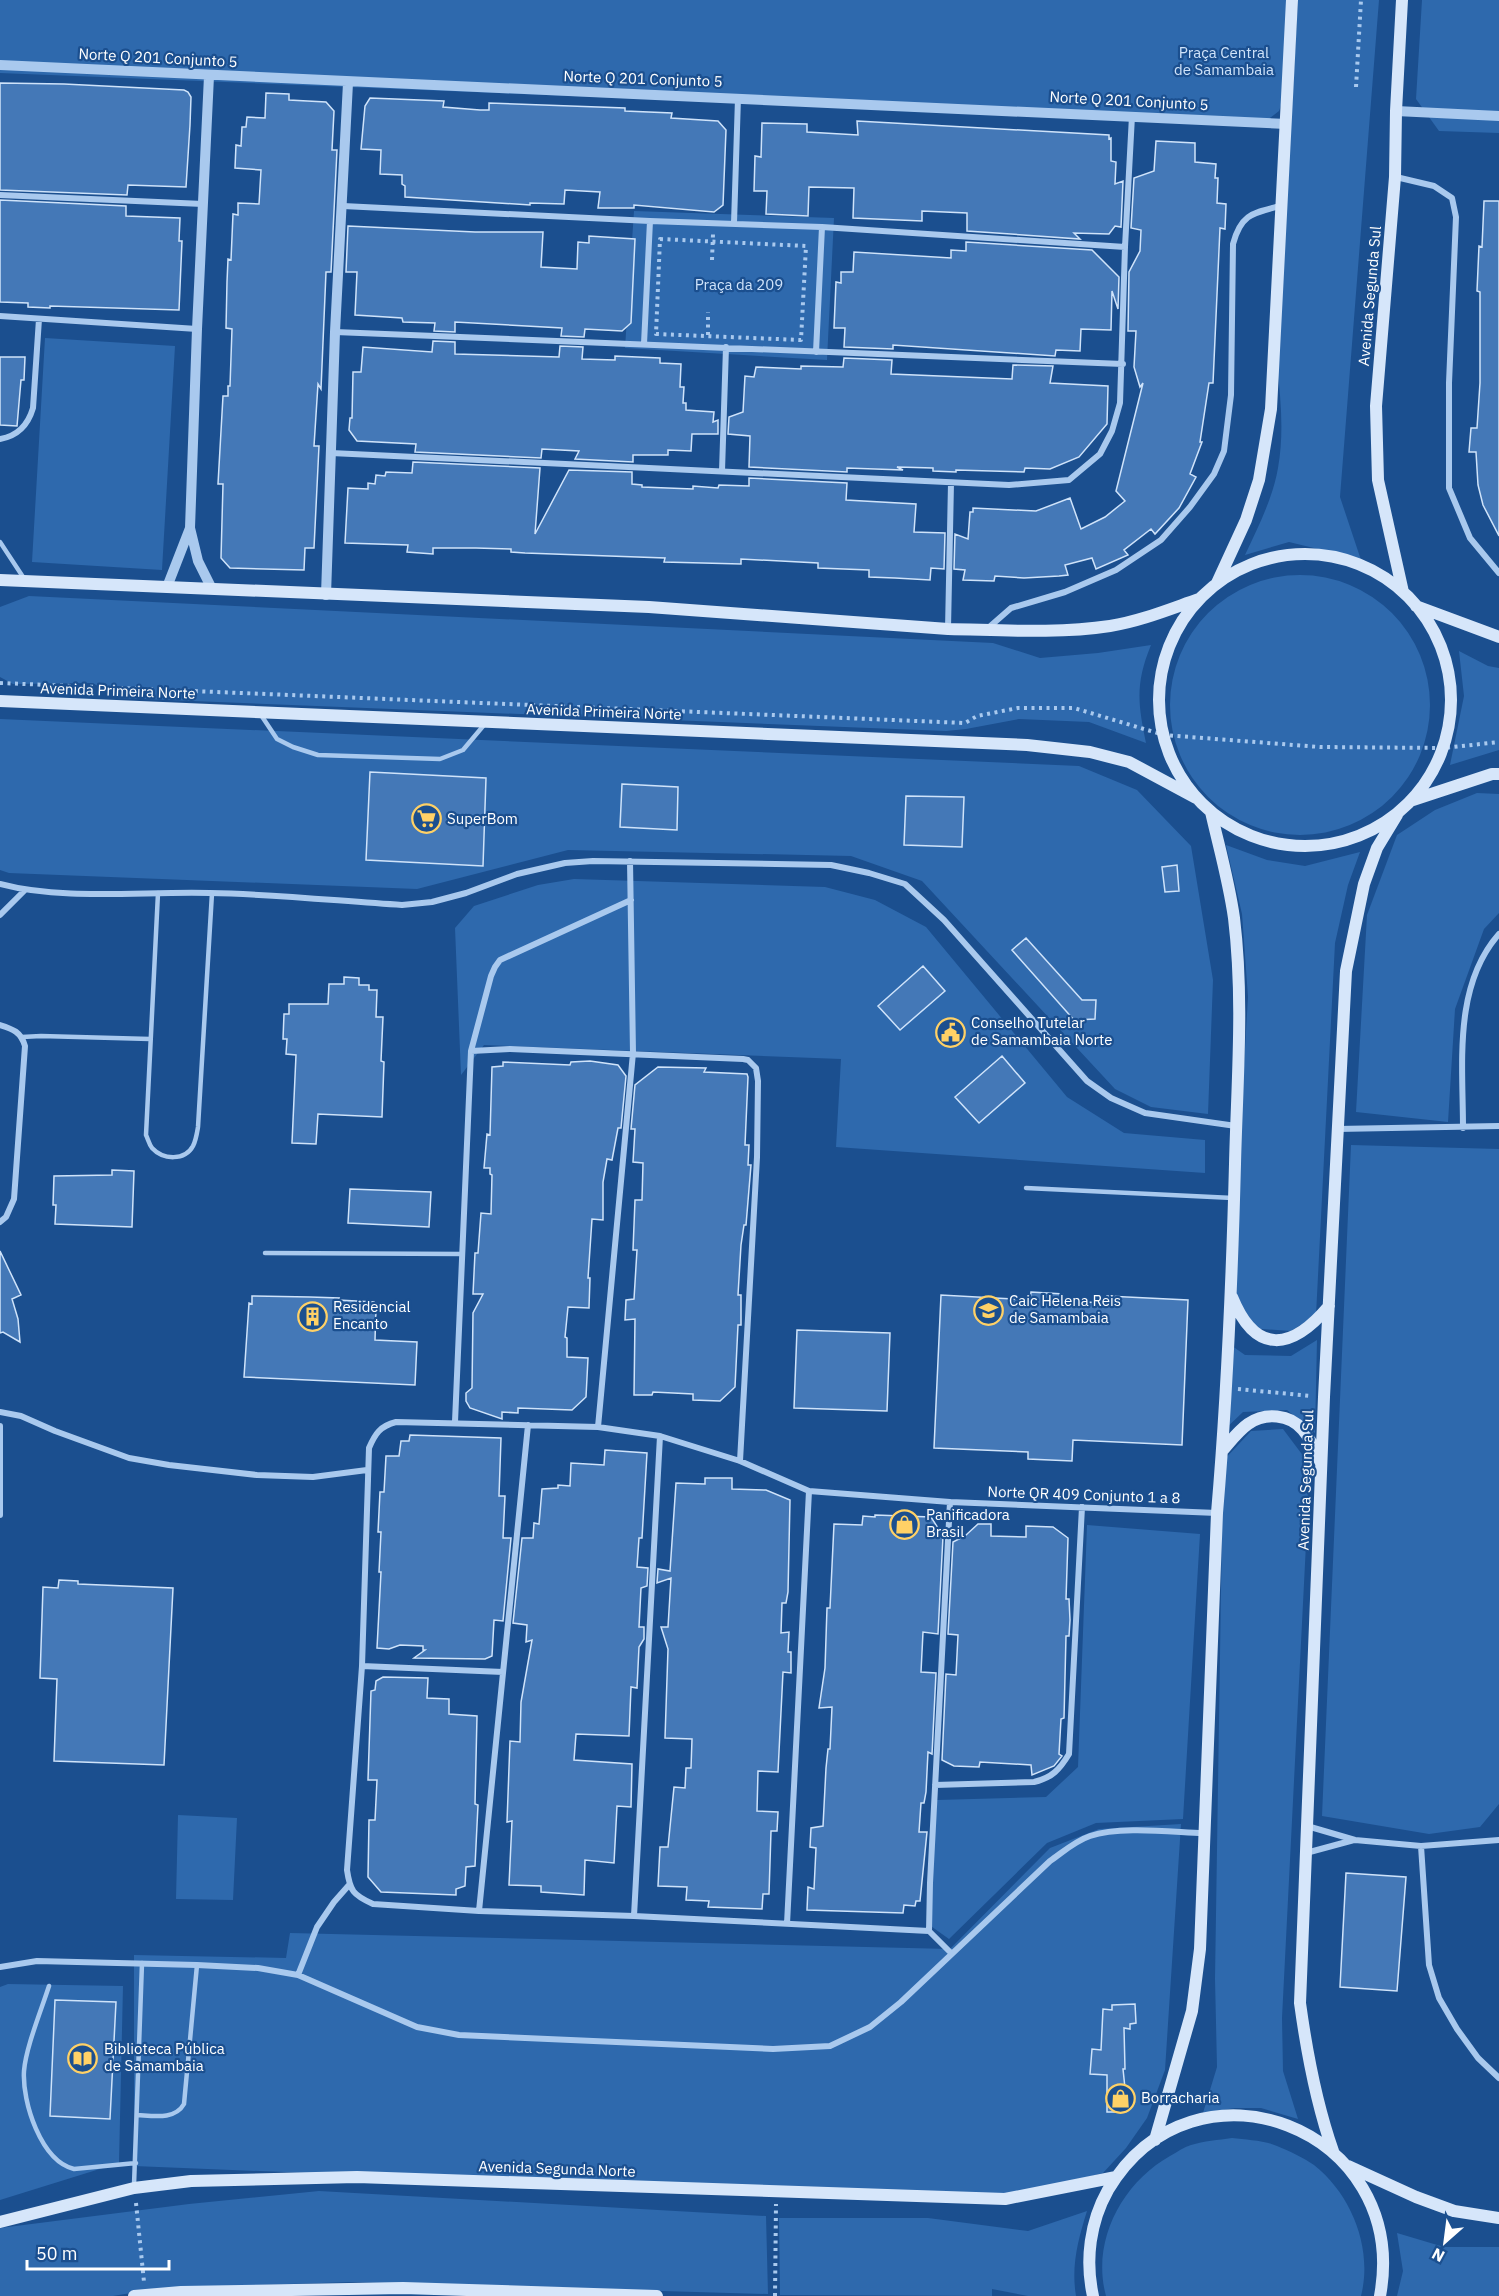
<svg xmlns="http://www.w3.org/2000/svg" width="1499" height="2296" viewBox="0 0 1499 2296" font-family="'IBM Plex Sans',sans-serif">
<rect width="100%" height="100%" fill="#1b4f8f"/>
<path fill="#2e69ad" d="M0 0H1289L1284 96 1279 111 1262 124 0 73Z
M1298 0H1379L1340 497 1362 563 1351 557 1289 542 1245 555C1258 527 1273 498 1278 468 1284 434 1281 400 1277 366Z
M1422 0H1499V133L1439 131 1416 99Z
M634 211 834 218 827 360 625 348Z
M45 338 175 346 162 570 32 562Z
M1170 705a130 130 0 1 1 260 0a130 130 0 1 1-260 0Z
M29 596 993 643 1040 658 1098 653 1151 645C1135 684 1138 704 1146 743L1089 722 1019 719 966 729 946 731 116 698 93 683 13 684 0 677V607Z
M1459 651 1488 666 1499 668V750L1450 765 1464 696Z
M0 719 1079 766 1137 790 1191 846 1213 980 1208 1114 1151 1107 1115 1089 922 881 851 856 568 850 417 889 9 873 0 870Z
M1477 793 1499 794V913L1484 929 1455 1009 1448 1122 1356 1112 1367 915 1397 835 1435 810Z
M1226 845 1267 860 1305 866 1360 852 1348 885 1335 943 1316 1315 1291 1331 1249 1328 1232 1310 1238 1168 1248 997 1242 914Z
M574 879 825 887 875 900 926 927 1067 1097 1124 1133 1205 1140V1173L836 1147 841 1059 484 1045 461 1075 455 928 474 906 538 885Z
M1351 1145 1499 1149V1804L1480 1827 1429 1834 1322 1816Z
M1317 1340 1315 1433 1287 1410 1243 1412 1223 1431 1225 1341 1245 1355 1291 1356Z
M1283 1429 1310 1465 1282 2018 1283 2071 1298 2119 1261 2108H1235L1203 2113 1217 2067 1215 1979 1223 1461 1251 1431Z
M1087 1525 1200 1534 1183 1819 1096 1823 1047 1843 949 1939 928 1924 937 1800 1046 1797 1078 1767Z
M178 1815 237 1818 233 1900 176 1899Z
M1181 1824 1165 2070 1147 2118 1126 2148 1103 2173 997 2201 134 2166V1955L286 1958 290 1933 950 1949 1050 1848 1099 1829Z
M8 1984 123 1986 119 2163 0 2200V1987Z
M1232 2138C1246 2140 1264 2140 1277 2146 1289 2151 1304 2158 1314 2165 1352 2195 1373 2249 1361 2296H1106C1091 2241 1122 2183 1170 2156 1177 2152 1184 2147 1191 2145 1204 2141 1218 2140 1232 2138Z
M319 2191 766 2216 768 2294 354 2282 160 2288 113 2296H0V2228L189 2204Z
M1087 2211C1078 2240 1071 2266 1076 2296H1028L992 2289V2296L780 2295 779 2218H928L1028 2231Z
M1397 2233 1444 2247H1499V2296H1397L1403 2271Z"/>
<path fill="#4478b7" stroke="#cfe3fa" stroke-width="1.5" d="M0 83 64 84 184 90 188 92 191 97 190 125 186 187 128 185 127 195 0 190Z
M266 93 289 94V100L326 102 334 111 332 150H337L331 272H326L321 389 318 384 314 446H319L314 548H305L304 570 230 568 221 558 223 484H218L223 396H228V386H230L232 329 226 328 227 282 228 259 231 260 233 214 238 215V203L259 204 261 170 235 168 236 145 241 146 242 127H246L247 117 265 118Z
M370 98 444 101 443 107 480 110H489V103L625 108V111L672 113 671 118 718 121 726 130 723 205 714 212 634 205V208H598L600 192 565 190 564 204 530 203V205L405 197V186L402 184V175L380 174 381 150 361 149 365 106Z
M857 121 1109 135V139L1111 138V161L1116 162 1115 184 1123 181 1121 227 1115 226 1109 234 1074 233 1080 239 967 231V213L922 211V221L853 218 854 188 809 187 808 216 766 214 767 191H754L755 156 761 157 762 123 807 124V132L858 135Z
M1156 141 1195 143V162L1216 164 1215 178H1218L1217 203 1226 204 1225 229 1220 228 1213 383H1209L1200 442H1202L1190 474 1196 477 1179 508 1155 534 1151 529 1124 550 1128 555 1096 569 1092 558 1065 565 1068 575 1059 576 1024 578 995 576 994 581 963 580 965 570 954 569 955 534 968 539 970 512H973V508L1036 511 1070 498 1081 529 1105 517 1125 501 1116 491 1143 383 1140 387 1134 367 1136 331H1128L1129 272 1140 251 1141 230 1131 228 1134 178 1154 171Z
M0 200 126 206V216L180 218 179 241H182L179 310 50 306V308L28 307V303L0 302Z
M1484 201H1499V536L1483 505 1478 485 1476 452H1469L1471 428H1477L1480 383V292L1477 291 1479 246 1482 247Z
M348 226 475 232H543L541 267 577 269 578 242 589 243V236L635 239 631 323 622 331 585 329 584 337 561 336 562 328 455 322V332L434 331 435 323 403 322 402 318 355 315 357 272H346Z
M966 242 1092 250 1119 277 1118 309 1112 291 1111 330 1081 329 1080 351 1056 350 1055 356 893 345V349L844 347 845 328H834L836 282 841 283V272H853L854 252 951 258V250L966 251Z
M433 341 455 342V354L559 357 560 346 583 347 582 359 615 360V356L660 358V363L681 364 680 387H684L683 403H686V410L714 412 713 422 718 420V434H692L691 451 668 450V455H633V462L575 459 579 451 542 449 541 458 415 452 416 444 357 441 349 430 350 418H352L353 372H361L363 347 432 352Z
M0 357H25L24 380H21L17 426 0 425Z
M844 358 892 360 891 374 1012 379 1013 365 1053 366 1050 383 1108 386 1107 424 1079 457 1050 469 1025 468 1024 472 956 470V472L933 471V468L897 467 903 470 847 468V472L749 467 750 436 728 434 729 417 743 412 745 376 754 377 756 367 801 369V366L843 367Z
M413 462 540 468 535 534 569 470 632 472V484L642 485V487L693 489V486L718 488 719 485 749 486V478L847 483 846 500 916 504 914 532 945 533 944 569 931 568 930 580 895 578 869 577V570L818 568V563L741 559V564L664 562 665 558 525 553 511 552V549L476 548H433V554L407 552 408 545 345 543 348 488 368 489V483L375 484 376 475 385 476 386 472 412 473Z
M370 772 486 778 483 866 366 860Z
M622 784 678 787 677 830 620 827Z
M906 796 964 797 962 847 904 845Z
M1177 865 1179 891 1165 892 1162 867Z
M1026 938 1082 1000H1096L1095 1019 1074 1020 1012 950Z
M923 966 945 991 900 1030 878 1006Z
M344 977 359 978V985H369V990H377L376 1017H383L381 1061 384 1062 382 1117 318 1114 316 1144 292 1143 296 1055 286 1054 287 1039H283L284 1014H289V1004H328L329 984H344Z
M1002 1056 1025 1083 979 1123 955 1097Z
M590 1061 618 1065 626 1076 621 1128H618L612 1160 607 1159 603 1182V1220L592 1219 588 1278H590L589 1308 568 1307 565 1337 567 1338V1357L588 1358 586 1397 572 1410 518 1408V1413L502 1412V1419L470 1408 466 1401V1393L472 1388 473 1313 483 1294H473L475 1253H478L481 1213 491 1214 492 1175 490 1174V1168H484L487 1134 490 1135 492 1067 503 1066V1062L570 1065 571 1062Z
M658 1067 706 1068 704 1072 747 1074 748 1077 745 1145H749L748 1165H751L746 1225H744L741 1245 738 1295H741V1325H738L735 1387 720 1401 693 1400V1394L653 1392 652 1395H634L635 1319 625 1320 626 1300 634 1299 637 1250H633L635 1200H642L643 1163 633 1162 635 1129H631L635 1085Z
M112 1170 134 1171 132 1227 55 1224 56 1205H53L54 1176 112 1175Z
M350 1189 431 1192 429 1227 348 1223Z
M0 1251 21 1295 12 1299 18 1319 20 1342 3 1332 0 1333Z
M1031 1292 1063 1294V1301L1106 1303 1107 1296 1188 1300 1182 1445 1073 1440 1072 1461 1028 1459V1452L934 1448 941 1295 1030 1300Z
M252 1296 310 1297 339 1298 338 1300 374 1302V1309H376L375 1340 417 1342 415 1385 244 1377 249 1303 252 1304Z
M797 1330 890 1333 887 1411 794 1408Z
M410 1435 501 1438 499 1496H505L503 1538H511L503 1621 494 1620 492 1656 485 1659 414 1658 425 1650H423V1646L400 1645 389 1649 377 1648 381 1572H379L381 1532H378L380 1492H384L386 1456H399L401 1441H409Z
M605 1450 647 1453 642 1538H639L637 1567 648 1568 647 1586 641 1588 639 1627H644V1639L639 1647 637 1688 631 1687 629 1736 576 1734 574 1760 632 1764 631 1807 617 1806 614 1863 585 1860 584 1895 541 1892V1886L509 1885 512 1821 507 1822 510 1741 520 1742 521 1702 532 1640 526 1642 527 1625 513 1623 522 1538H533L534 1523 539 1524 542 1489 558 1488V1485L570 1486 571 1463 604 1465Z
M705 1478H732V1489L766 1490 790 1500 788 1592 786 1603H782L781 1633 789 1632 788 1652H791V1673L783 1672 778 1772 758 1771 757 1811 778 1812 777 1831H771L769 1894H763L762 1909 708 1907 709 1901 686 1900 687 1887 658 1886 660 1847H668L674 1787 685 1788 686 1768H691L692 1739 665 1738 668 1649 661 1627H668L671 1578 657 1583 658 1569 670 1571 676 1483 705 1484Z
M875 1515 931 1517 943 1536 938 1634 923 1632 921 1672 936 1673 932 1754 928 1752 926 1792 924 1803H921L919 1832H927L920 1901H916L915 1906 904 1905 903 1913 807 1910 808 1887 814 1889 816 1848 810 1847 811 1828 823 1826 826 1768 828 1749H830L832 1707 819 1708 825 1668 827 1608H830L834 1524 862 1525 863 1516 875 1517Z
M978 1524H991V1536L1026 1537V1526L1053 1527 1068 1538 1066 1599H1069L1070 1620 1069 1636H1066L1064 1718 1061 1719 1059 1754 1062 1756 1054 1766 1032 1775 1031 1765 980 1762 979 1767 954 1766 942 1760 946 1674 956 1675 958 1635 948 1634 953 1542 965 1536Z
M59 1580 78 1581V1584L173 1588 164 1765 54 1761 57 1679 40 1678 43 1587 58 1588Z
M383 1677 428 1678 427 1698 449 1699V1714L477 1716 475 1804 478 1805 475 1866 466 1867 465 1886 456 1889V1895L381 1892 368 1877 369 1820H375L377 1780H368L371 1691 375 1690 376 1681Z
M1346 1873 1406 1877 1397 1991 1340 1987Z
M55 2000 116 2002 110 2119 50 2116Z
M1135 2004 1136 2023 1130 2024V2029L1124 2028 1125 2069H1123L1127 2107H1123V2112H1107V2075L1090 2074 1092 2049 1101 2050 1103 2009 1112 2010V2005Z"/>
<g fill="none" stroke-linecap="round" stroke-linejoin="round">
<path stroke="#a9c9ee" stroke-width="4" stroke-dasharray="3 4.5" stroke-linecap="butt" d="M1356 87 1361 0
M660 239 806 246 801 340 656 334Z
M712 260 713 234
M708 335V312
M0 683 965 723 977 716 1018 708H1074L1164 735 1320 747 1444 748 1499 742
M1238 1389 1311 1396
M136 2203 144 2282
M775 2296 776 2204"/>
<path stroke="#a9c9ee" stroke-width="4.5" d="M0 542 25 580
M261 715 277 739 293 747 318 755 440 759 463 750 484 725
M158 893 146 1135C148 1139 149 1144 152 1148 163 1160 185 1161 193 1146 196 1140 197 1133 198 1127L212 893
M22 1037 41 1036 150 1039
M1026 1188 1233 1198
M265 1253 462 1254
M49 1986C41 2011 26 2047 24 2071 22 2102 41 2161 74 2169L136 2163
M138 2115C154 2116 175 2120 184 2104L197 1965
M134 2185 142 1963"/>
<path stroke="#a9c9ee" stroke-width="6" d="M1396 177 1434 186 1452 198 1456 217 1449 383V488L1470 538 1499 573
M0 195 203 204
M343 206 650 221 822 227 1125 247
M734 223 738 98
M0 316 197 329
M335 332 1123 364
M644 344 650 221
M816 352 822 227
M0 439C18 436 28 425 33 408L39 319
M331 453 1009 485 1069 480 1100 454 1112 431 1120 403 1125 247 1132 116
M722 471 726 347
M948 629 951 483
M987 629 1011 608 1065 592 1116 570 1161 540 1190 507 1214 474 1224 451 1231 395 1233 244C1241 214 1253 213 1280 206
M0 884C63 901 144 891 210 893 274 894 338 901 402 905L432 902 466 893 517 874 565 863 593 861 831 865 869 873 905 884 944 920 1087 1081 1111 1098 1145 1113 1236 1126
M0 915 25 890
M0 1025C13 1029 21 1032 25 1046L14 1199 6 1217 0 1222
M471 1051 491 976 495 967 500 960 631 900
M1463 1128C1463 1064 1453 986 1499 934
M1337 1129 1499 1126
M0 1412 21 1416 55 1431 129 1458 169 1465 257 1475 313 1477 367 1470
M396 1422 598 1427 660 1436 740 1461 809 1491 950 1502 930 1883 929 1931 634 1916 479 1911 373 1904C353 1895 350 1891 347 1870L362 1666 369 1448C375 1434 380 1426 396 1422Z
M455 1422 471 1051 510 1049 743 1059 748 1060 756 1068 758 1081 757 1157 740 1461
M0 1426V1515
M598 1427 633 1053 630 861
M950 1502 1217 1513
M362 1666 503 1672
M935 1785 1034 1782C1052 1778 1060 1769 1069 1754L1082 1507
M1307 1826 1355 1840 1421 1846 1499 1840
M1421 1846 1429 1965 1439 1998 1457 2029 1478 2058 1499 2078
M1306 1853 1354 1840
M479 1911 528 1425
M634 1916 660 1436
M787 1924 809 1491
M929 1931 951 1953
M0 1967 37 1961 197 1965 258 1968 298 1975 417 2027 459 2035 773 2049 830 2046 870 2027 901 2002 1050 1861C1063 1852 1075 1841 1090 1836 1120 1826 1171 1832 1203 1833
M298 1975 317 1927 334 1902 349 1885"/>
<path stroke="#a9c9ee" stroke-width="10" d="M0 65C428 87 857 101 1286 124
M209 76 197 329 190 528 198 561 212 589
M1396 111 1499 116
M167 587 190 528
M326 595 335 332 348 83"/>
<path stroke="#d6e6fa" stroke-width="12" d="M1402 0 1396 111 1395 177 1376 406 1378 480 1403 592
M1159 700a146 146 0 1 1 292 0a146 146 0 1 1-292 0Z
M0 580 649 607 948 629C1002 630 1057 634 1110 626 1141 621 1170 609 1199 599
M1217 583 1246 520 1259 480 1271 409 1292 0
M1416 606 1499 637
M0 701 1027 745 1090 752 1129 762 1196 798
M1413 800 1492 774H1499
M1232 1297C1256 1356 1292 1350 1329 1306
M1222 1451C1230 1442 1238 1431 1248 1424 1265 1412 1290 1414 1303 1430 1311 1439 1316 1453 1321 1463
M1155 2140 1192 2011 1200 1949 1217 1513C1227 1397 1232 1280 1235 1164 1237 1082 1244 1000 1234 918 1229 882 1219 847 1211 812
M1333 2151C1316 2103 1307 2054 1300 2003L1324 1397 1346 971 1364 884 1377 848 1397 815
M1348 2166 1416 2197 1454 2211 1499 2218
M0 2222 134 2188 191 2181 357 2177 1005 2199 1116 2177
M134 2296 181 2292 403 2288 657 2296
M1093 2296C1085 2260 1090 2222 1108 2190 1194 2045 1411 2128 1380 2296"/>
</g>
<defs>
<symbol id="supermarket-ring" viewBox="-11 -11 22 22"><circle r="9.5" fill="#1b4f8f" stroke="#ffd166" stroke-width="1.5"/><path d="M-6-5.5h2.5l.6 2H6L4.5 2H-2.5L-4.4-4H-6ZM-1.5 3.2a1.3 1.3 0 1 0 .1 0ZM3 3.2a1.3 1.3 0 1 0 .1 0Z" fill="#ffd166"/></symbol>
<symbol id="civic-ring" viewBox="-11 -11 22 22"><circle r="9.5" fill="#1b4f8f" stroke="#ffd166" stroke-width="1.5"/><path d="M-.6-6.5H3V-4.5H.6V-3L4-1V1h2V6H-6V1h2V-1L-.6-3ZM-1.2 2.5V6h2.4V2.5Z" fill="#ffd166"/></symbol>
<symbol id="school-ring" viewBox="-11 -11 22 22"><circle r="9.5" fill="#1b4f8f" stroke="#ffd166" stroke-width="1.5"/><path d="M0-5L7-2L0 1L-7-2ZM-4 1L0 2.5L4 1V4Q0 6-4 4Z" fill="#ffd166"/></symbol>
<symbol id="building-ring" viewBox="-11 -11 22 22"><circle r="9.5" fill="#1b4f8f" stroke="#ffd166" stroke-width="1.5"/><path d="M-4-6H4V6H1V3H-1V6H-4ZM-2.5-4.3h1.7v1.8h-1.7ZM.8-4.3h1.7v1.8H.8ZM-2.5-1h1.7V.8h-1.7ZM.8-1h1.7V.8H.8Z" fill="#ffd166"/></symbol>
<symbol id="shop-ring" viewBox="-11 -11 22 22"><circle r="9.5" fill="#1b4f8f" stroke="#ffd166" stroke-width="1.5"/><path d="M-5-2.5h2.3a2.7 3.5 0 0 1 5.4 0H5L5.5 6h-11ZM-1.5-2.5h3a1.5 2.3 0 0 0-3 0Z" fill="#ffd166"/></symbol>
<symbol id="library-ring" viewBox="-11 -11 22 22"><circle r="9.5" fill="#1b4f8f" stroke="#ffd166" stroke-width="1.5"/><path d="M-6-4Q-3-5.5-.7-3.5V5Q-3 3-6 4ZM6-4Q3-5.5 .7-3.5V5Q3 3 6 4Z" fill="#ffd166"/></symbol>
</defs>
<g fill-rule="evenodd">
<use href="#supermarket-ring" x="410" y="802" width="33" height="33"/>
<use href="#civic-ring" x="934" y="1016" width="33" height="33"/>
<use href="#school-ring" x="972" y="1294" width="33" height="33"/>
<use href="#building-ring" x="296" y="1300" width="33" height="33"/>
<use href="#shop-ring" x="888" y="1508" width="33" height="33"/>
<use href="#library-ring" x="66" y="2042" width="33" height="33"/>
<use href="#shop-ring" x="1104" y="2082" width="33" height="33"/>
</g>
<g text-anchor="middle" stroke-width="4.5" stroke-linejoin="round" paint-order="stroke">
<g font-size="15" fill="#cfe3fa" stroke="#1b4f8f">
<text x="1224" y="58">Praça Central<tspan x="1224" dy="17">de Samambaia</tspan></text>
<text x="739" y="290">Praça da 209</text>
</g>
<g font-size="15" fill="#fff" stroke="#1b4f8f">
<text transform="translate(158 58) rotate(3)" y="5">Norte Q 201 Conjunto 5</text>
<text transform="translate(643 79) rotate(2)" y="5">Norte Q 201 Conjunto 5</text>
<text transform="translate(1129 101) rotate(3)" y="5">Norte Q 201 Conjunto 5</text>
<text transform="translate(1370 296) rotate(-85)" y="5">Avenida Segunda Sul</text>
<text transform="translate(118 691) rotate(2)" y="5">Avenida Primeira Norte</text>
<text transform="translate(604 712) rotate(2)" y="5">Avenida Primeira Norte</text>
<text transform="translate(1306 1480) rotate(-88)" y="5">Avenida Segunda Sul</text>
<text transform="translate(1084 1495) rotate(2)" y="5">Norte QR 409 Conjunto 1 a 8</text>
<text transform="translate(557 2169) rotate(2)" y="5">Avenida Segunda Norte</text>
</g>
<g font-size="15" fill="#fff" stroke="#1b4f8f" text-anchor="start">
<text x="447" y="824">SuperBom</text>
<text x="971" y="1028">Conselho Tutelar<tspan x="971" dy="17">de Samambaia Norte</tspan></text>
<text x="1009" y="1306">Caic Helena Reis<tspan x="1009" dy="17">de Samambaia</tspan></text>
<text x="333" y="1312">Residencial<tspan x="333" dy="17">Encanto</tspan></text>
<text x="926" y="1520">Panificadora<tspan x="926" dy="17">Brasil</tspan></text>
<text x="104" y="2054">Biblioteca Pública<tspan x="104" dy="17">de Samambaia</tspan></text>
<text x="1141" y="2103">Borracharia</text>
</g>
</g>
<g transform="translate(1445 2242) rotate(208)" stroke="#1b4f8f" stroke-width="4.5" paint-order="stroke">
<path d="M0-4.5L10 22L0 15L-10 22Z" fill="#ffffff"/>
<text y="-9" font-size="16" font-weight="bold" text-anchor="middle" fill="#ffffff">N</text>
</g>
<path d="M27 2260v9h142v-9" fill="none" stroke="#ffffff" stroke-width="3"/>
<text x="36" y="2260" font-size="18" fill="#ffffff" stroke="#1b4f8f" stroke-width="4.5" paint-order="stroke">50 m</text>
</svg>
